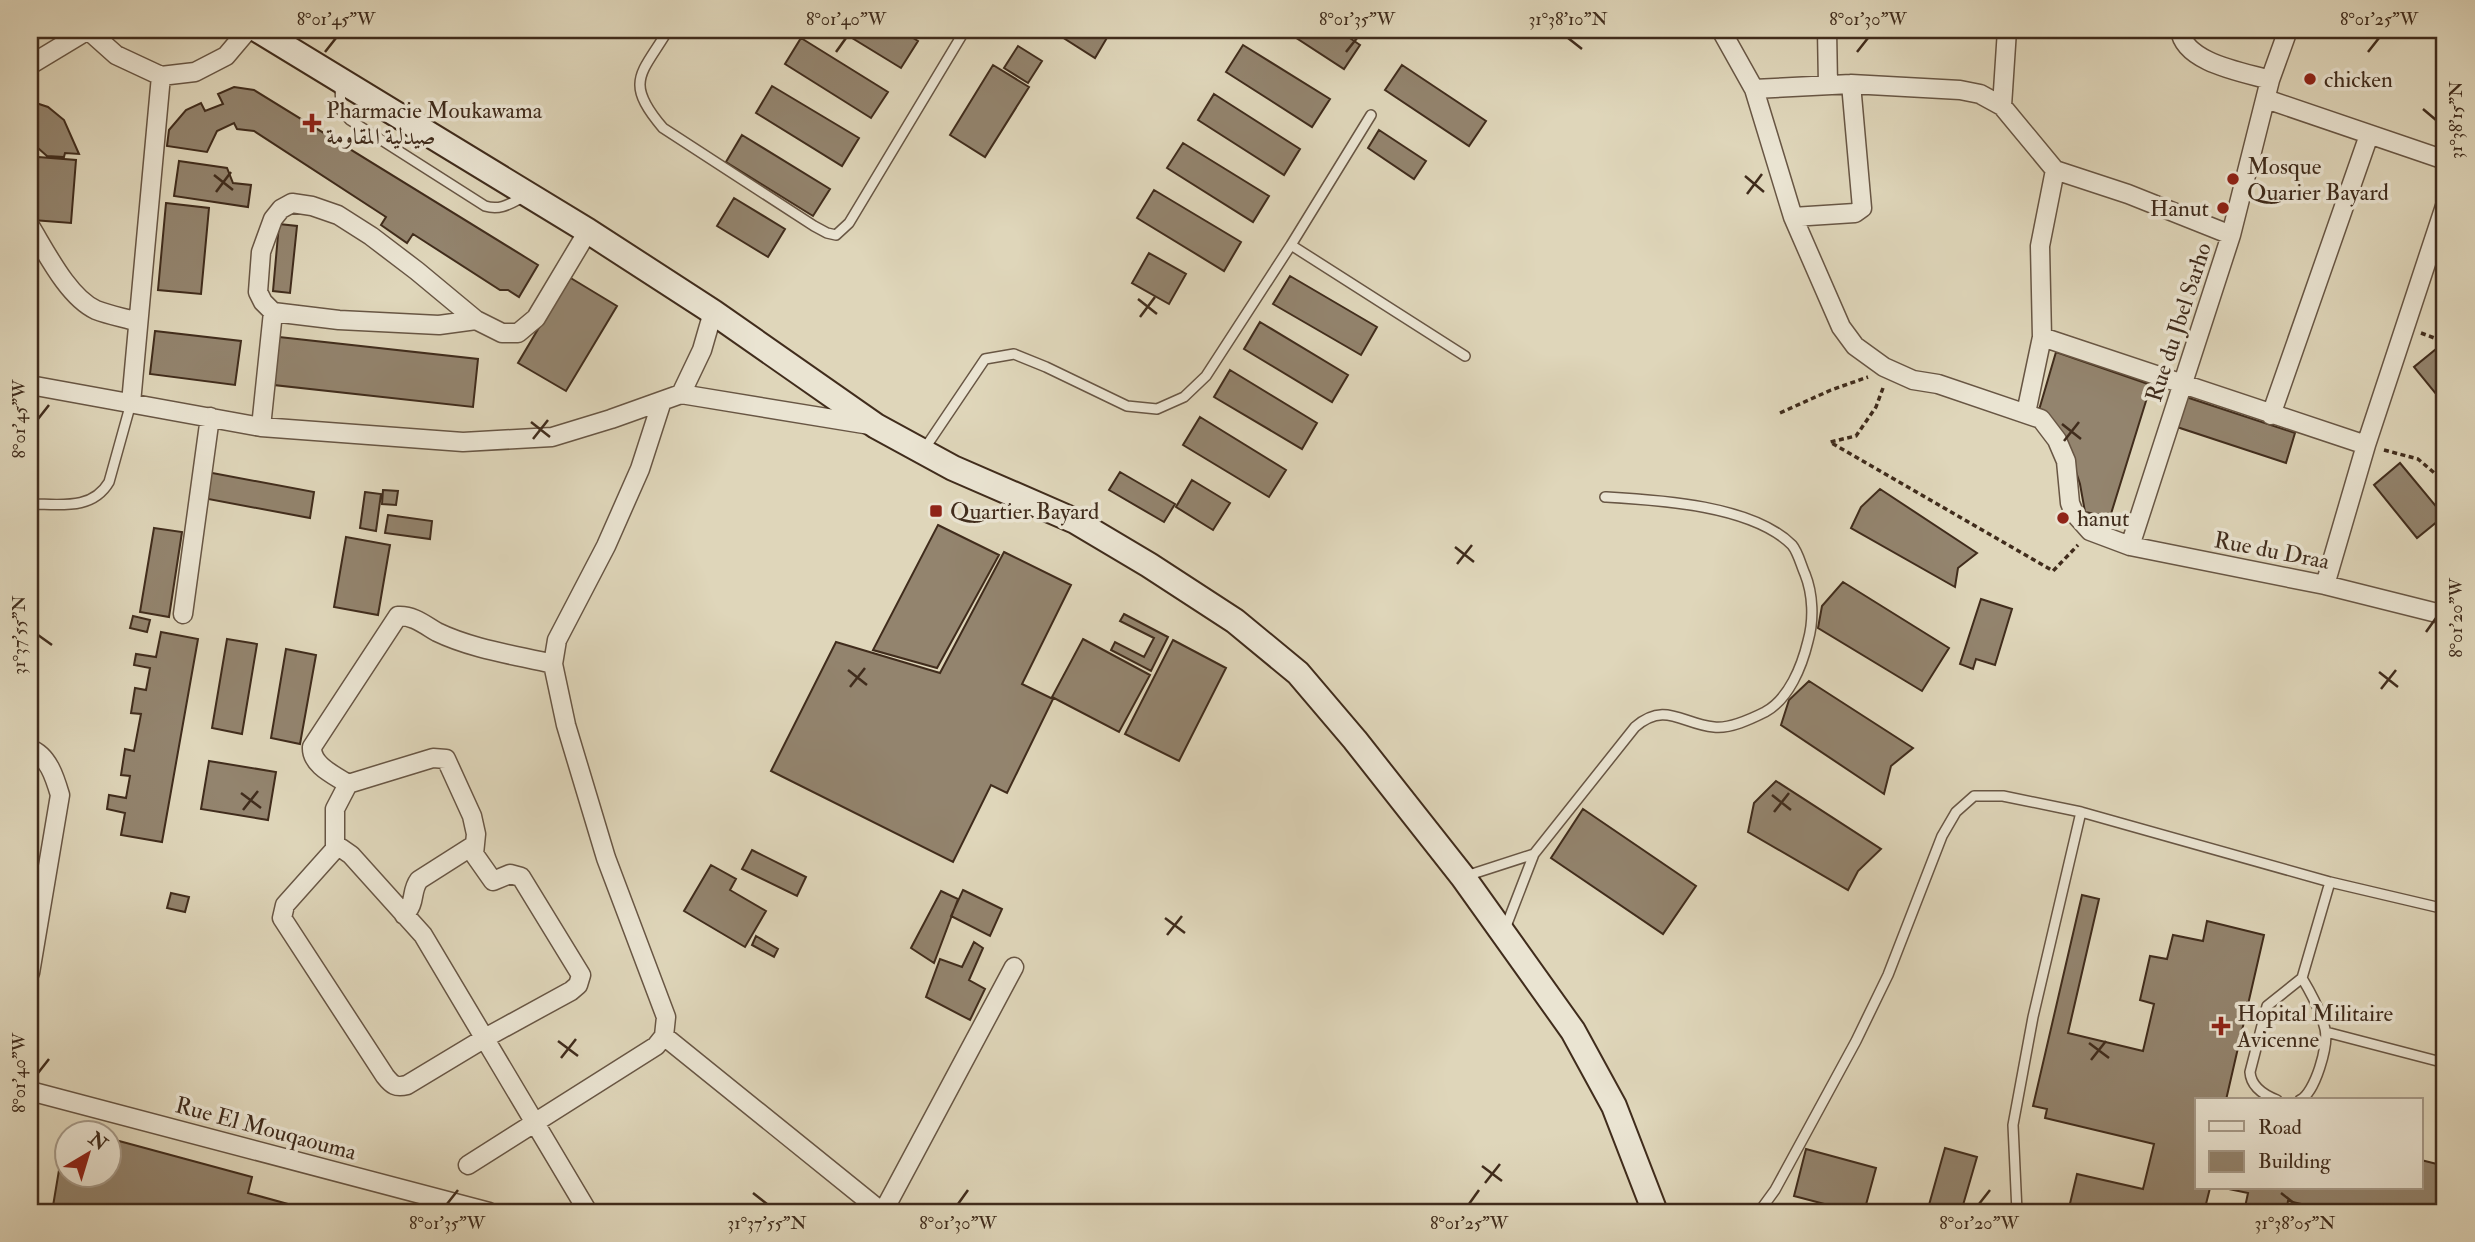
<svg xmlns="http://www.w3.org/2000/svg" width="2475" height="1242" viewBox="0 0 2475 1242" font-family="'IM FELL Double Pica',Amiri,serif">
<rect width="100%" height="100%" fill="#dfd6ba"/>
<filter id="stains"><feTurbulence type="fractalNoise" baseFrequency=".00286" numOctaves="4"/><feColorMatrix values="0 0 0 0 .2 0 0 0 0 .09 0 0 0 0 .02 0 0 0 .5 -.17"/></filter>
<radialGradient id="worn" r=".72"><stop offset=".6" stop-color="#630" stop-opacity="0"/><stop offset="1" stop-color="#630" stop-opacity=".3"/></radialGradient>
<path fill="#93846e" stroke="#402c1c" stroke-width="2" d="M839 30H900L918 41 901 68Z
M1051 30H1109L1111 31 1095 58Z
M1284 30H1338L1360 45 1344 69Z
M801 38 888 92 871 118 785 64Z
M1243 45 1330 99 1312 127 1226 72Z
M1018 46 1042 61 1028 83 1004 68Z
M993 65 1029 87 985 157 950 135Z
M1402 65 1486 121 1469 146 1385 90Z
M772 86 859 138 842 166 756 113Z
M234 87 254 90 538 265 519 297 508 290H500L413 234 407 243 381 225 386 217 254 131 237 129 234 123 217 131 207 152 167 146 169 130 186 110 201 103 205 111 223 104 218 94Z
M1214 94 1300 149 1284 175 1198 120Z
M30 101 48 107 64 120 79 154 65 153 64 157 47 156 30 141Z
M1379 130 1426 161 1414 179 1368 148Z
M742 135 830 189 813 216 726 162Z
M1183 143 1269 196 1253 222 1167 168Z
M38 157 76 160 71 223 33 220Z
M179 161 227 168 233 183 251 185 248 207 174 196Z
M1154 190 1241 242 1224 271 1137 218Z
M734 198 785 229 768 257 717 226Z
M166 203 209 208 201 294 158 290Z
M279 224 297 226 290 293 273 291Z
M1149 253 1186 274 1169 304 1132 283Z
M1290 276 1377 327 1361 355 1273 304Z
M569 277 617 306 566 391 518 363Z
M1260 322 1348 375 1332 402 1244 349Z
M155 331 241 341 235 385 150 374Z
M279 337 478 359 473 407 274 385Z
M2441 345 2445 351V405L2414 367Z
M2056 352 2151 385 2110 517 2085 512 2080 484 2065 438 2039 410Z
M1230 370 1317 423 1302 449 1214 397Z
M2186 397 2295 433 2286 463 2177 427Z
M1200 417 1286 470 1269 497 1183 445Z
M2400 463 2444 516 2417 538 2374 485Z
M207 472 314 492 310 518 203 498Z
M1120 472 1175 504 1164 522 1109 490Z
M1192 480 1230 503 1213 530 1176 507Z
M1880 489 1977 553 1958 568 1955 587 1851 528 1861 507Z
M383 490 398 491 396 505 382 504Z
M365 492 381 494 376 531 360 528Z
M388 515 432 521 430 539 385 533Z
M938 525 999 555 937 668 873 650Z
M154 528 182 532 169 617 140 612Z
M346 537 390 545 378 615 334 607Z
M1004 552 1071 585 1022 684 1053 699 1007 793 991 785 953 862 771 771 836 642 940 673Z
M1843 582 1949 648 1922 691 1818 628 1822 606Z
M1981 599 2012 609 1995 665 1976 659 1973 669 1960 664Z
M1124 614 1168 637 1151 671 1111 650 1115 642 1144 657 1154 638 1120 621Z
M133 616 150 620 147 632 130 628Z
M161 632 198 639 162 842 121 835 125 813 107 809 109 795 126 798 130 776 121 775 125 749 134 751 141 714 131 713 135 688 146 690 150 668 134 665 136 654 156 657Z
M227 639 257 644 242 734 212 728Z
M1083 639 1150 675 1119 732 1052 697Z
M1173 640 1226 668 1179 761 1125 734Z
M286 649 316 655 300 744 271 738Z
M1809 681 1913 748 1891 766 1884 794 1781 725 1789 700Z
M209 761 276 772 268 820 201 809Z
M1776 781 1881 849 1858 871 1848 890 1748 832 1754 803Z
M1583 809 1696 886 1663 934 1551 858Z
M752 850 806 877 797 896 742 869Z
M711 865 736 879 730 890 766 911 745 947 684 911Z
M963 890 1002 909 990 936 951 916Z
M941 891 958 899 934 963 911 948Z
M171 893 189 897 185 912 167 908Z
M2082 895 2099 899 2068 1033 2143 1051 2154 1004 2140 1000 2150 956 2167 959 2173 935 2203 941 2207 921 2264 935 2226 1100H2197V1188H2210L2204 1212H2068L2077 1174 2143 1189 2154 1144 2045 1118 2047 1109 2033 1106Z
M756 936 778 949 774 957 752 945Z
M974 942 983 948 969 980 985 989 970 1020 926 997 940 959 962 967Z
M108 1138 252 1177 248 1193 317 1212H52L61 1158 66 1155V1176H108Z
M1945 1148 1977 1157 1961 1212H1927Z
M1806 1149 1876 1168 1864 1212H1855L1794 1196Z
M2421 1160 2445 1166V1212H2417L2385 1205 2383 1212H2337L2288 1201 2286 1212H2244L2248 1193 2224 1188H2421Z"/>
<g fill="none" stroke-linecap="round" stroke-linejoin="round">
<defs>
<path id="service" d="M668 30C642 74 623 81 663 128L814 226 827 233 836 235 849 223 965 30
M340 85 341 110 350 120 485 206C501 211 511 203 525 196
M1291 245 1465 356
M923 451 985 359 1014 354 1046 367 1127 406 1157 409 1184 397 1206 376 1291 245 1371 115
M30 504C59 504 92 511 109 482L131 403
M1466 876 1534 854
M1505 929 1534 854 1635 727C1665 701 1682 724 1714 727 1730 729 1751 719 1765 712 1789 699 1802 666 1808 641 1814 620 1813 594 1805 574 1801 565 1798 552 1792 545 1752 505 1658 500 1605 497
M2326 1032 2445 1063
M2277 1100C2264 1095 2251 1087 2250 1072L2267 1006 2302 978 2330 882
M2300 1100C2315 1093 2329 1045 2325 1029 2321 1011 2311 993 2302 978
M1759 1212 1775 1190 1856 1041 1888 975 1942 836 1956 812 1974 796H2003L2081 812 2330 882 2445 909
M2017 1212 2013 1125 2033 1017 2081 812"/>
<path id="minor" d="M88 30 116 55 161 76 195 72 226 56 248 30
M1721 30 1754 89 1793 217 1841 327 1855 346 1884 367 1913 380 1938 384 2041 419 2057 440 2066 461 2070 503 2074 513 2090 531 2130 546 2325 585 2445 615
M1827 30 1828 85
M2180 30C2184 63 2243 72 2270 80
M30 65 88 30
M1754 89 1851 84 1960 90 1980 94 2002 106 2055 170 2128 194 2231 235
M2266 99 2445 160
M2002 106 2007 30
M1793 217 1855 213 1862 208 1851 84
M30 226C46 252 68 297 96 310 109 315 125 318 138 322
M476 320 417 271 371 236 338 215 312 206 292 203 281 209 273 219 261 252 258 292 263 302 273 312 339 320 439 325 476 320 502 333H518L536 318 588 231
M2042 337 2366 445
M30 385 261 427 463 442 552 437 611 419 681 394 870 425
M681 394 702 350 713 312
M131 403 161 76
M2026 413 2042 337 2040 246 2055 170
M2271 415 2369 135
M261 427 273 312
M2130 546 2231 235 2270 80 2288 30
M2325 585 2366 445 2445 206
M183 614 210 417
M30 749C48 755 55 778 60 795L30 973
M348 784 335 809V849L285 905 282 918 385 1076C392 1085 396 1088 407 1085L485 1038 571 991 578 985 581 975 521 877 510 874 493 881 474 854 476 834 472 816 446 759 433 758 348 784C334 775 311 765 312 747L398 616C413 615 425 625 437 632 472 649 515 655 553 664
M335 849 341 848 351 855 423 935 588 1212
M404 915C417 902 410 892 419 880L474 845
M664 1036 882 1212
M30 1091 489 1212
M468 1165 656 1046 664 1036 666 1017 606 858 566 725 553 664 557 640 606 546 640 469 662 401
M883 1212 1014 967"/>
<path id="secondary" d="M258 30 588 231 713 312 876 426 953 468 1075 521 1149 565 1235 621 1298 673 1355 740 1463 877 1573 1031 1614 1106 1655 1212"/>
</defs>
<use href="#service" stroke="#685644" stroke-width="12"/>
<use href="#minor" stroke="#685644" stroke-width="21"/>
<use href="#secondary" stroke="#402c1c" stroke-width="28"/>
<path stroke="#402c1c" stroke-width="3.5" stroke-dasharray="5 3.5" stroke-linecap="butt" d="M2421 333 2445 342
M1883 388 1876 407 1856 436 1830 442 2053 571 2078 545
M1780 413 1831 390 1868 377
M2384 450 2418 459 2445 482"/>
<use href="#service" stroke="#eae4d2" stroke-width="9"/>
<use href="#minor" stroke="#eae4d2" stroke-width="18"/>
<use href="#secondary" stroke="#eae4d2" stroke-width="24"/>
</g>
<path fill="none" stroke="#402c1c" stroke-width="2.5" d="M1568 38 1582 49M325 52 336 38M836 52 846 38M1346 52 1357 38M1857 52 1868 38M2368 52 2379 38M2423 109 2436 120M214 175 233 190M1745 176 1764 192M216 192 231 172M1747 194 1762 174M1138 299 1157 314M1140 317 1155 297M38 419 49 405M531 422 550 437M2062 424 2081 439M533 439 548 420M2064 441 2079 422M1455 547 1474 562M1457 564 1472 545M2426 632 2436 618M38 635 52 645M848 670 867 685M2379 672 2398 687M850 687 865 668M2381 689 2396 670M241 793 261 808M1772 795 1791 810M243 810 258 791M1774 812 1789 793M1165 918 1185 933M1167 935 1182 916M558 1041 578 1056M2089 1043 2109 1058M561 1058 576 1039M2091 1060 2106 1041M38 1073 49 1059M1482 1166 1502 1181M1485 1183 1500 1164M753 1193 767 1204M2281 1193 2295 1204M447 1204 458 1190M958 1204 968 1190M1469 1204 1479 1190M1979 1204 1990 1190"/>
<g fill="#8f2418" stroke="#eae4d2" stroke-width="2.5">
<circle cx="2310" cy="79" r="7"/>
<path d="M308.5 112.5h7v7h7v7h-7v7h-7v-7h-7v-7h7z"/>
<circle cx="2233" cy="179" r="7"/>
<circle cx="2223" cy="208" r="7"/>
<rect x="929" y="504" width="14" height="14" rx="3.5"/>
<circle cx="2063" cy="518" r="7"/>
<path d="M2217.5 1015.5h7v7h7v7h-7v7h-7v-7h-7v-7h7z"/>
</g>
<g text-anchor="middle" stroke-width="7" stroke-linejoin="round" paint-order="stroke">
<g font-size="23" fill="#402c1c" stroke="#eae4d2" text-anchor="start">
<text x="2324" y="87">chicken</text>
<text x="326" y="118">Pharmacie Moukawama<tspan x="326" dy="26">صيدلية المقاومة</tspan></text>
<text x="2247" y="174">Mosque<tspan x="2247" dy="26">Quarier Bayard</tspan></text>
<text x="2209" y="216" text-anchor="end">Hanut</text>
<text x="950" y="519">Quartier Bayard</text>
<text x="2077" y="526">hanut</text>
<text x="2237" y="1021">Hopital Militaire<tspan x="2237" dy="26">Avicenne</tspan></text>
</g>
<g font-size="23" fill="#402c1c" stroke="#eae4d2">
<text transform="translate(2178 322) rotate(-72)" y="8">Rue du Jbel Sarho</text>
<text transform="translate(2272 550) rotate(11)" y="8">Rue du Draa</text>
<text transform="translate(266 1128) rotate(15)" y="8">Rue El Mouqaouma</text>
</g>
</g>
<rect width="2475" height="1242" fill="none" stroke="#dfd6ba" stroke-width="77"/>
<rect x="2195" y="1098" width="228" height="91" fill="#eae4d2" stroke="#a69a89" stroke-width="2"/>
<rect x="2209" y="1121" width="35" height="10" fill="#eae4d2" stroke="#a69a89" stroke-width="2"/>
<text x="2258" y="1134" font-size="21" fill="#402c1c">Road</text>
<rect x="2209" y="1151" width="35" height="21" fill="#93846e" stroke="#a69a89" stroke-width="2"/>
<text x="2258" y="1168" font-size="21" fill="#402c1c">Building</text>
<g transform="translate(88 1154) rotate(38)"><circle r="33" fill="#eae4d2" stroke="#a69a89" stroke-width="2"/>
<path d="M0-5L12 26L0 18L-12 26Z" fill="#8f2418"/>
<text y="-10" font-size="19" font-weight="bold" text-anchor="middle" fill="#402c1c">N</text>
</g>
<rect x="38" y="38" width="2398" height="1166" fill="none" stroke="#402c1c" stroke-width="2.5"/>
<g font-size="18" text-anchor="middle" fill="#402c1c">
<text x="336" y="25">8°01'45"W</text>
<text x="846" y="25">8°01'40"W</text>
<text x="1357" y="25">8°01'35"W</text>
<text x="1568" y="25">31°38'10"N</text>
<text x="1868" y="25">8°01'30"W</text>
<text x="2379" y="25">8°01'25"W</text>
<text transform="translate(2456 120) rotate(-90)" y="6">31°38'15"N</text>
<text transform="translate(19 419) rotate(-90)" y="6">8°01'45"W</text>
<text transform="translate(2456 618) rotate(-90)" y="6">8°01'20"W</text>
<text transform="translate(19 635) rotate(-90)" y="6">31°37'55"N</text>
<text transform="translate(19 1073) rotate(-90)" y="6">8°01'40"W</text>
<text x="447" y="1229">8°01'35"W</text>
<text x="767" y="1229">31°37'55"N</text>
<text x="958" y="1229">8°01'30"W</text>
<text x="1469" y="1229">8°01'25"W</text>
<text x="1979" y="1229">8°01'20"W</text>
<text x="2295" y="1229">31°38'05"N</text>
</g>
<rect width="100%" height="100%" filter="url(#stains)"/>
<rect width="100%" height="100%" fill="url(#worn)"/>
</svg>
